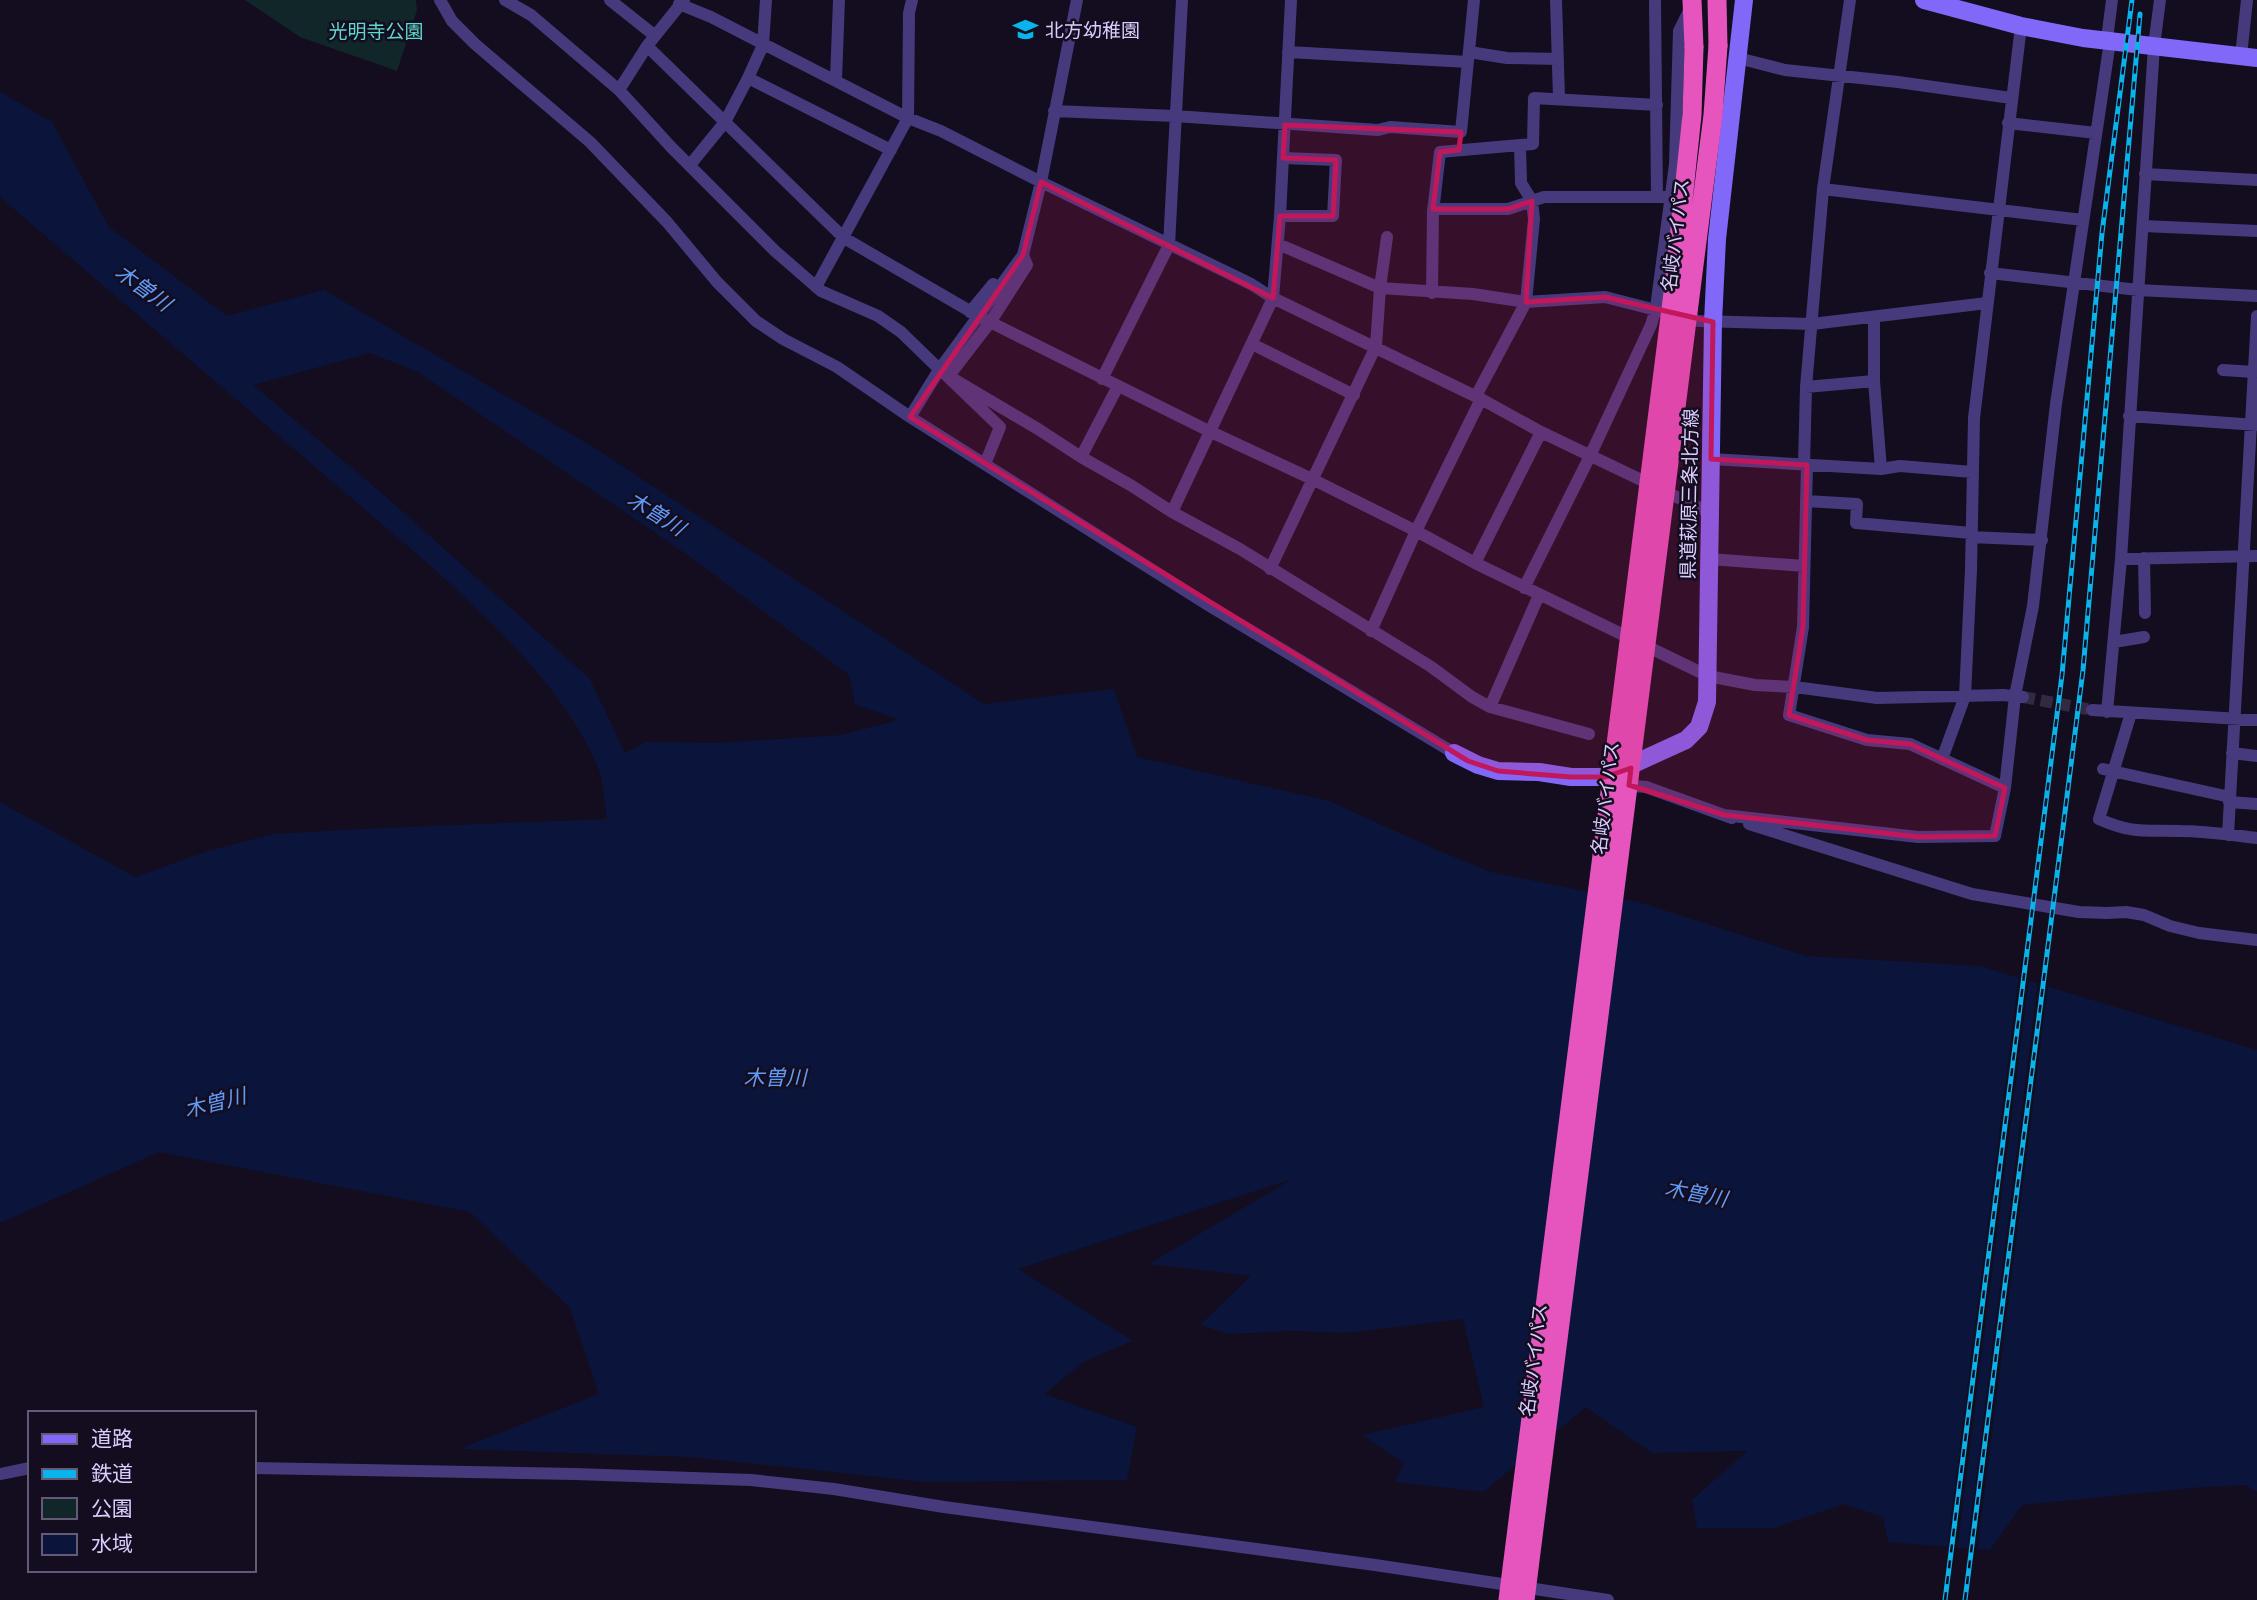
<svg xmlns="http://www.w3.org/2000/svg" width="2257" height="1600" viewBox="0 0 2257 1600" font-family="Montserrat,'Noto Sans JP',sans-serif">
<rect width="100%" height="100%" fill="#130d1f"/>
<path fill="#112629" d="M245 0H416L417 10 397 71 300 37Z"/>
<path fill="#0b153b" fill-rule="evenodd" d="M0 92 52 122 109 227 227 316 324 290 595 448 984 704 1114 689 1137 757 1329 801 1437 850 1491 872 1642 903 1806 956 1980 966 2257 1050V1492L2246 1485 2203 1487 2022 1505 1990 1550 1888 1542 1883 1517 1844 1504 1774 1528H1697L1692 1500 1747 1451 1652 1453 1586 1407 1483 1492 1395 1482 1404 1463 1362 1435 1484 1407 1463 1319 1345 1333 1292 1331 1229 1334 1200 1325 1251 1276 1149 1264 1292 1179 1018 1269 1133 1341 1085 1361 1044 1394 1137 1427 1127 1480 927 1482 690 1457 459 1449 599 1394 570 1308 470 1212 159 1152 0 1223V802L135 877 208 851 273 834 381 828 607 819C604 803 604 782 598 767 565 689 493 623 432 567L0 197ZM370 353 418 372 685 553 849 675 855 704 899 720 841 735 719 743 646 742 625 753 590 679 385 496 253 385Z"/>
<path fill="#130d1f" d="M2019 974 2029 978 1957 1551 1947 1550Z
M2038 980 2048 984 1977 1552 1967 1551Z"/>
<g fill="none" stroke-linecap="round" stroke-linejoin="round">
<path stroke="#312a40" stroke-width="12" stroke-dasharray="12 6" stroke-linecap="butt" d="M2023 697 2092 710"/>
<path stroke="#473a7c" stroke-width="12" d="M440 0 452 21 475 44 590 142 667 222 717 282 756 321 783 339 837 367 910 417 1208 605 1454 753
M505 0 531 15 619 90 671 147 775 251 821 291 878 316 901 332 936 366
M610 0 654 35
M684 0 647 46 844 238 975 314
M1556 0 1559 98
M1655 0 1657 197
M679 4 711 17 908 118 941 131 1041 182 1251 284 1273 298 1481 399 1541 432 1710 513
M1288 52 1468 62
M1469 52 1507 58 1558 59
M2241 56 2247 0
M1738 58 1785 70 1898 82 2011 98
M748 78 891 150
M836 80 839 0
M619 90 647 46
M1054 111 1175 116 1378 130 1390 127 1461 132 1474 0
M2008 123 2096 133
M690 165 725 122 748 78 763 45 766 0
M2145 174 2257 180
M1823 189 2083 220
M1433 209H1508L1544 197H1672
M1280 216H1333L1336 160 1283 158
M2143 226 2257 231
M1278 244 1380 288 1473 294 1526 302 1605 297 1699 321 1812 324 1987 303
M1990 273 2138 290 2257 296
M816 287 908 118 909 13 912 0
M1432 293 1433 212 1440 152 1533 144 1534 98 1657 105
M970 312 993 284
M1874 317V381L1881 469
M984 319 1209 431 1314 480 1416 531 1475 563 1708 676 1755 685 1795 687 1877 698 2003 695 2023 697
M1252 344 1354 395
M2223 370 2254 372
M945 374 1038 429 1081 457 1132 486 1172 512 1240 549 1430 666 1472 697 1490 707 1589 734
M1102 379 1169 245 1182 0
M1806 387 1874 381
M1476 396 1526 302 1534 219 1532 201 1521 183 1520 146
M2129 416 2257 425
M910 417 939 370 1023 255
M1081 457 1118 386
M1711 459 1881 469 1900 466 1972 472
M985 464 1000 427 948 377 991 321 1027 265 1023 255 1041 182 1077 0
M1804 465 1806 387 1823 189 1850 0
M1807 465 1803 627 1789 715 1867 740 1910 744 2005 788
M1806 501 1857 504 1856 523 1971 533
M1172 512 1273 298 1280 216 1291 0
M1971 537 2042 540
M2144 558 2145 613
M1709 559 1804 566
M2121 559 2257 556
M1475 563 1541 432
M1270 569 1376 346 1380 288 1387 237
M1524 588 1590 456 1651 325 1656 308 1675 164 1679 31 1690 9
M1371 631 1416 531 1481 399
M2114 642 2144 637
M1490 707 1539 595
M2092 710 2257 720
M2107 712 2121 559 2154 46 2160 0
M2131 713 2099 819C2132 834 2145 830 2180 831 2206 831 2231 835 2257 838
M2232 753 2257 756
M1942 759 1965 696 1971 570 1974 418 2021 26
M2103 769 2230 797
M1622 785 1646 787 1732 818
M2229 802 2257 804
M1724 815 1918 837 1995 836 2005 788 2015 696 2033 606 2056 404 2109 48 2108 31 2112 0
M1749 824 1972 894 2079 912 2107 913 2126 912 2144 915 2170 926 2199 933 2257 940
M2228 835 2257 316
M254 1468 575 1474 751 1480 834 1489 944 1507 1375 1565 1608 1600
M0 1474 30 1468"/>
<path stroke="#8268f9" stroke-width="18" d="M1924 0 2021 26 2083 38 2257 58
M1454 753 1478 765 1498 771 1539 772 1571 777H1605L1686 740 1699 727 1707 702 1713 322 1717 239 1744 0"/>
<path stroke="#e654be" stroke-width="19" d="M1692 0 1694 47
M1717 0 1718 46"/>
<defs>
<path id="rail" d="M1945 1600 2062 675 2102 233 2132 0
M1965 1600 2083 670 2140 14"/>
</defs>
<use href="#rail" stroke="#09b4ed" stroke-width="5"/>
<use href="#rail" stroke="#130d1f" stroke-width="2.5" stroke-dasharray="8" stroke-linecap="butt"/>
<path stroke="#e654be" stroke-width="19" d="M1508 1600 1674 285 1692 115 1694 47
M1525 1600 1713 115 1718 46"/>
</g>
<path fill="#c2185b" fill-opacity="0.2" stroke="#c2185b" stroke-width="5" stroke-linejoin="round" d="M1285 125 1461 132 1459 150 1440 152 1433 209H1508L1532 201 1526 302 1605 297 1713 322 1711 459 1807 465 1803 627 1789 715 1867 740 1910 744 2005 788 1995 836 1918 837 1724 815 1629 785 1631 768 1605 777H1571L1498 771 1468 761 910 417 1023 255 1041 182 1273 298 1280 216H1333L1336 160 1283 158Z"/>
<defs>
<symbol id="school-bare" viewBox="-9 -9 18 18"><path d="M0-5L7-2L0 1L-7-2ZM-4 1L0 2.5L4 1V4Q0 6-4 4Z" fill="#09b4ed" stroke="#130d1f" stroke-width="2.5" paint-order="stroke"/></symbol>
</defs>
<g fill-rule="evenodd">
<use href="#school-bare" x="1008" y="12" width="35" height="35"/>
</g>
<g text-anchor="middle" stroke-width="5" stroke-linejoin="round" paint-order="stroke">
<g font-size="19" fill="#dacdfd" stroke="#130d1f" text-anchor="start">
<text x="1045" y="37">北方幼稚園</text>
</g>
<g font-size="19" fill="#5dd9cd" stroke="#130d1f">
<text x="376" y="38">光明寺公園</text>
</g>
<g font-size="19" fill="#dacdfd" stroke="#130d1f">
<text transform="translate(1675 235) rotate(-83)" y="7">名岐バイパス</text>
<text transform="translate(1689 494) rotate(-89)" y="7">県道萩原三条北方線</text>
<text transform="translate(1605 798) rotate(-83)" y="7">名岐バイパス</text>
<text transform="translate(1533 1360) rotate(-83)" y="7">名岐バイパス</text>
</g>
<g font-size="21" font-style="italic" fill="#609bf9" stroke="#130d1f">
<text transform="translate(143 288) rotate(36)" y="7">木曽川</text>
<text transform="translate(656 514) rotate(32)" y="7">木曽川</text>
<text x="775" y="1085">木曽川</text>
<text transform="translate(215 1103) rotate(-14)" y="7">木曽川</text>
<text transform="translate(1696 1194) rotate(11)" y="7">木曽川</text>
</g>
</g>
<rect x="28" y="1411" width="228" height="161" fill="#130d1f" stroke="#635a78" stroke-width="2"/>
<rect x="42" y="1434" width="35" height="10" fill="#8268f9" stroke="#635a78" stroke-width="2"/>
<text x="91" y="1446" font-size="21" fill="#dacdfd">道路</text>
<rect x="42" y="1469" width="35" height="10" fill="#09b4ed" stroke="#635a78" stroke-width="2"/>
<text x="91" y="1481" font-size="21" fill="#dacdfd">鉄道</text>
<rect x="42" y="1498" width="35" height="21" fill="#112629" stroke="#635a78" stroke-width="2"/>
<text x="91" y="1516" font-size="21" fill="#dacdfd">公園</text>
<rect x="42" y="1534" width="35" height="21" fill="#0b153b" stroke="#635a78" stroke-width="2"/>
<text x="91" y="1551" font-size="21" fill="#dacdfd">水域</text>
</svg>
